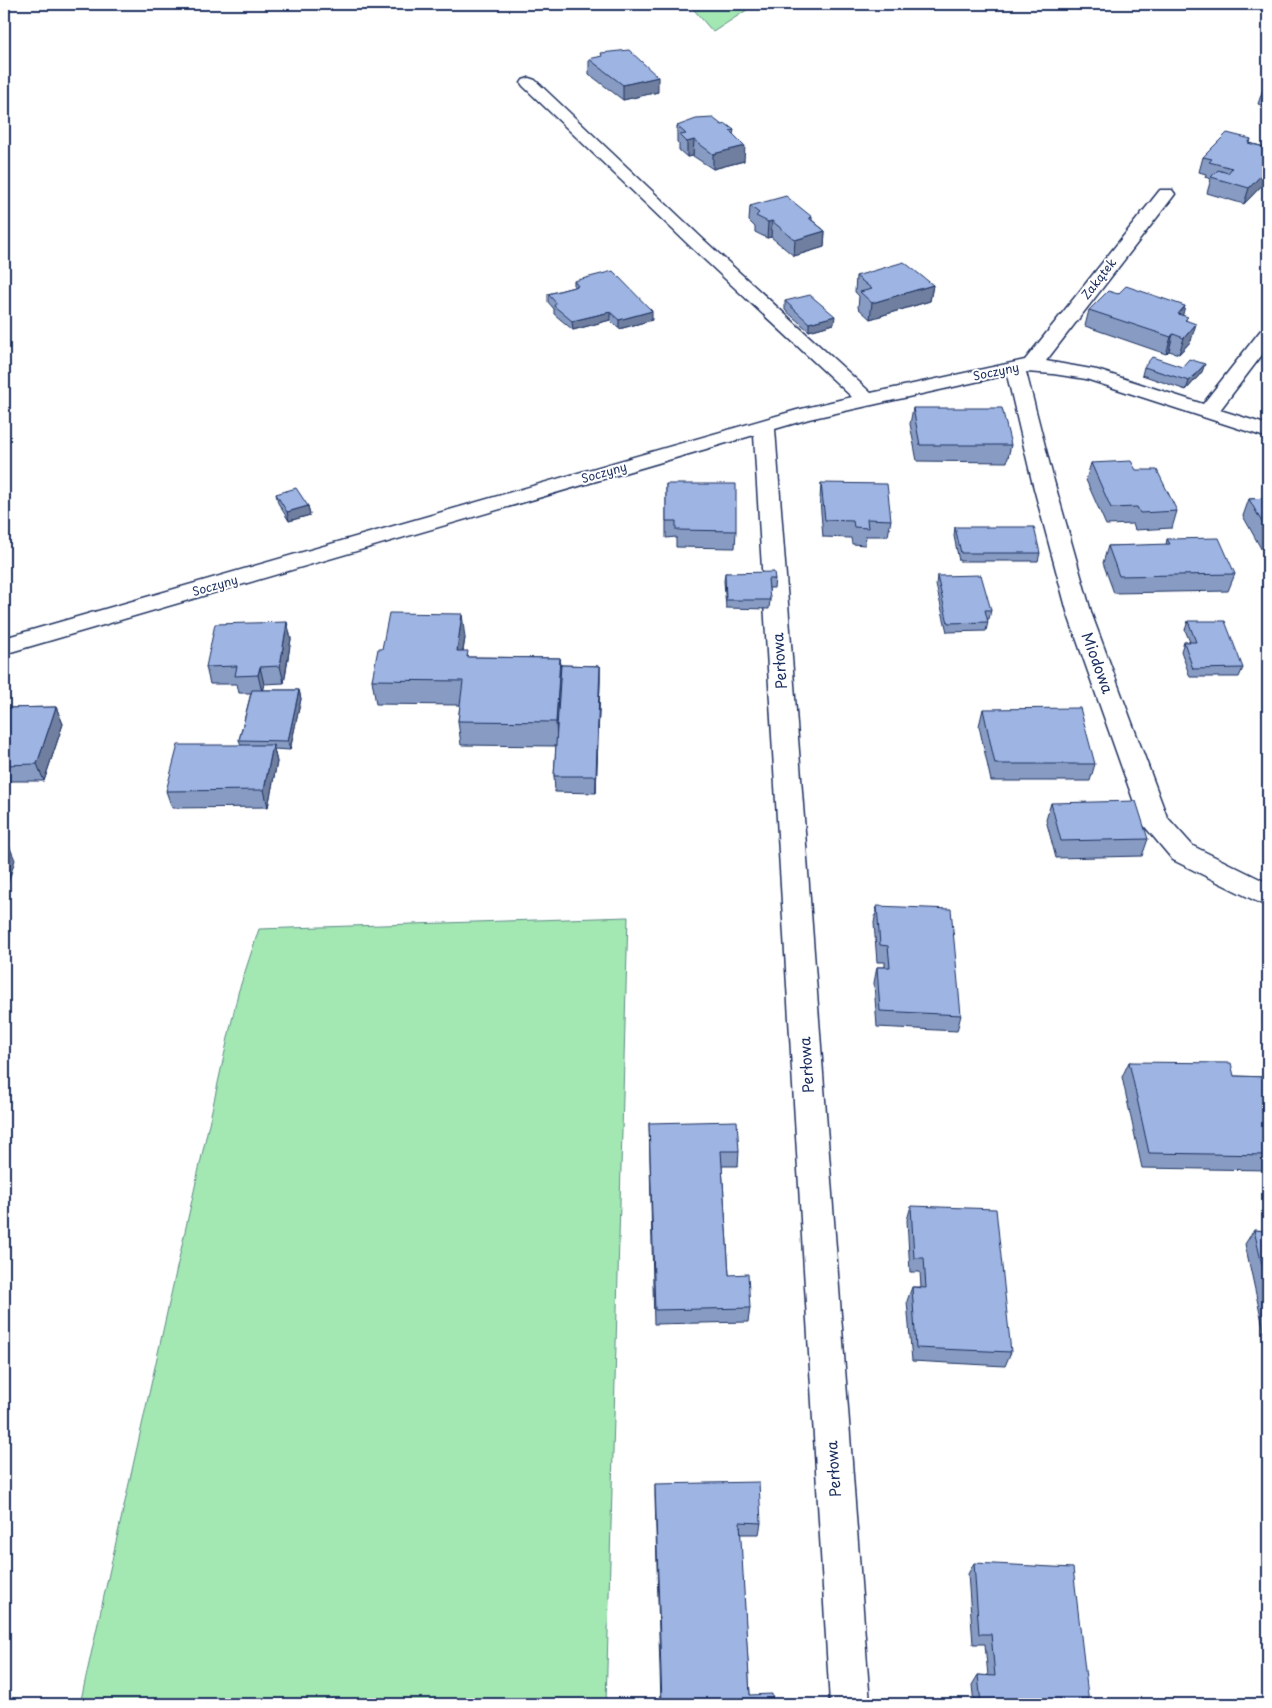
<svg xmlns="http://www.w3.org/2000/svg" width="1272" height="1708" viewBox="0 0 1272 1708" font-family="'Playpen Sans',sans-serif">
<rect width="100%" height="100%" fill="#fff"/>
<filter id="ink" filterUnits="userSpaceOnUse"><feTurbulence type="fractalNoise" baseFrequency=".02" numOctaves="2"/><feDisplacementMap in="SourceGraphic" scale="10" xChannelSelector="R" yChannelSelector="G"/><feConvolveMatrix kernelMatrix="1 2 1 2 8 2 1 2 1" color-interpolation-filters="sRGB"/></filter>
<g filter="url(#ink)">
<path fill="#a3e7b2" stroke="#5f8b88" d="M689 4H756L713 32Z
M628 917 606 1704H80L238 993 259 929Z"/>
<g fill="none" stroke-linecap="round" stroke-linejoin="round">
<defs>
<path id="minor" d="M529 78 535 80 704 240 871 393 1025 360 1160 190H1172L1175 194 1172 198 1046 361 1097 370 1203 404 1261 330 1268 328V347L1220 410 1268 425V438L1086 379 1053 374 1026 372 1054 481 1092 615 1167 817 1193 846 1268 883V907L1173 860 1141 822 1068 615 1032 481 1007 375 809 419 775 429 870 1704H830L754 435 4 654V638L797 410 852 397 692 248 523 86 521 83 523 80Z"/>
</defs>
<use href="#minor" stroke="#1b2f5e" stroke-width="3"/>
<use href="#minor" fill="#fff" fill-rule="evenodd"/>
</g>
<path fill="#889cc3" stroke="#1b2f5e" d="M589 59 658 92 623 100 589 74Z
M1268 84V107L1258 104 1263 89Z
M722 125 734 130 733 135 744 161 713 169 693 156 687 157 679 150V144L677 142V126Z
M1251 139 1250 143 1268 148V183L1265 182 1244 204 1207 193 1211 179 1205 177 1206 174 1199 172 1203 157Z
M750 206 812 217V220L825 231 824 247 794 256 771 237 767 238 755 232V227L749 221Z
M856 276 933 285 930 301 870 319 858 308 859 296 855 292Z
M574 281 652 320 619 329 610 320 573 330 554 314V309L548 302V294L574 287Z
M1118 294 1183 315 1187 321 1191 341 1179 354 1169 351 1166 354 1085 326 1089 310Z
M785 301 834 324 809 331 785 310Z
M1144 367H1182L1202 372 1186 390 1142 375Z
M913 408 1011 445 1007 462 917 461 910 424Z
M1091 463 1136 470 1177 511 1172 528 1135 530 1133 524 1106 525 1086 480Z
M821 483 891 520 888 536H866L865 545 852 544 851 538 823 537 820 500Z
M666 484 736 531 735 548 676 547V537L666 538Z
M276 494 308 506 310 515 289 521 278 503Z
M1268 498V553L1264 554 1243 516 1249 499Z
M955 527 1040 553 1038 561H959L954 536Z
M1167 539 1235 574 1228 591 1114 593 1103 563 1108 546 1166 545Z
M725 573 775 579 774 588H769L770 600 769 609 726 608 724 581Z
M937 576 991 610 989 619H987L988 622 986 631 947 632 936 585Z
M1188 621 1243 668 1239 677H1190L1181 651 1184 642H1190L1185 630Z
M287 622 291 639 284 683 264 684 262 690H299L301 699 290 750 274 749 277 762 268 807 172 808 166 791 241 745 239 740 251 693H239L237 684H210L206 667Z
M465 638 463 651 469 657 560 658 561 665 600 666V683L596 793 555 792 554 776 556 746 461 745 458 721 460 705 376 704 372 680 382 649Z
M56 707 63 724 44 781H4V708Z
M983 709 1095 764 1090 781H991L979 726Z
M1051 803 1148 839 1142 856 1056 858 1046 820Z
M877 906 961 1015 957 1031 877 1027 874 983 877 967H885V962H877L874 923Z
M1129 1062 1234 1076 1268 1077V1170L1142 1168 1122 1077Z
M649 1123 739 1151 738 1166H722L729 1275 750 1308 748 1322 654 1324Z
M911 1206 1011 1352 1005 1366 912 1361 907 1301 912 1287H921L920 1272H910L907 1220Z
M1254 1230 1268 1231V1340H1266L1245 1244Z
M655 1484 761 1523 759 1534H740L750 1695 773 1704H661L655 1496Z
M974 1563 1089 1704H974L972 1685 978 1675 988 1676 985 1644H973L968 1574Z"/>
<path fill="#6f7f9f" stroke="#1b2f5e" d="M658 77V92L623 100V85Z
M694 140 693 156 687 157V142Z
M745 146 744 161 713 169V154Z
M1268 168 1265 182 1244 204 1249 188Z
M772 221 771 237 767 238 768 222Z
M825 231 824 247 794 256 795 240Z
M933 285 930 301 870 319 872 303Z
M1185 306 1181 322 1178 314Z
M652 311V320L619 329V320Z
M610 312V320L573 330 572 321Z
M835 316 834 324 809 331V323Z
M1196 324 1191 341 1179 354 1184 338Z
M1173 334 1169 351 1166 354 1171 337Z
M1205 364 1202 372 1186 390 1189 381Z
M308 506 310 515 289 521 287 512Z
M462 614 465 638 459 675 457 651Z
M287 622 291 639 284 683 280 666Z
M560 658 562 682 557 746 556 722Z
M600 666V683L596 793V776Z
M260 667 264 684 262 692 258 675Z
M299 690 301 699 290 750 288 741Z
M56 707 63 724 44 781 37 764Z
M273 745 277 762 268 807 264 790Z
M8 843 15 860 4 897V856Z"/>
<path fill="#9eb5e3" stroke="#1b2f5e" d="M629 50 658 77 623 85 589 59 602 56 601 53Z
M1268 84V91L1263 89Z
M713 118 722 125 726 124 734 130 730 131 745 146 713 154 694 140 687 142 680 135 686 134 677 126 696 119Z
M1227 133 1251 139 1248 143 1268 148V168L1249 188 1211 177 1218 170 1228 173 1232 168 1209 162 1212 159 1203 157Z
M786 196 812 217 809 218 825 231 795 240 772 221 768 222 756 216 759 213 750 206Z
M904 262 933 285 872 303 860 292 872 289 856 276Z
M613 271 652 311 619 320 610 312 572 321 554 306 556 303 548 294 578 286 574 281Z
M1126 286 1185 306 1178 314 1188 317 1185 320 1196 324 1184 338 1173 334 1171 337 1089 310 1108 291 1118 294Z
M810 295 835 316 809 323 785 301Z
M1152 357 1182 367 1189 359 1205 364 1189 381 1144 367Z
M913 408H1002L1011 445H920Z
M1131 461 1136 470H1157L1177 511 1140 513 1137 507 1111 508 1091 463Z
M821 483 887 484 891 520 867 519 868 528 854 527 853 521 825 520Z
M666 484H736V531L676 530V521H666Z
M296 488 308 506 287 512 276 494Z
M1268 498V533L1249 499Z
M955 527H1034L1040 553H961Z
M1219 538 1235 574 1119 576 1108 546 1170 544 1167 539Z
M774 572 775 579H768L770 600H726L725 573Z
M981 575 991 610H985L988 622 948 623 937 576Z
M389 613 462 614 457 651H468L467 657 560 658 556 722 458 721 463 681 372 680 378 649H382Z
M1188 621H1225L1243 668 1193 669 1184 642H1196Z
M287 622 280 666 260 667 258 675 235 676 237 666 206 667 215 624Z
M561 665 600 666 596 776H554Z
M252 690H299L288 741 239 740Z
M56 707 37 764 4 765V708Z
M1080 708 1095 764H995L983 709Z
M178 745H273L264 790 166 791Z
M1136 801 1148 839 1061 841 1051 803Z
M4 843H8L4 856Z
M877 906 951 909 961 1015 880 1011 877 967H890L888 946 880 945Z
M1129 1062 1231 1063 1234 1076 1268 1077V1155L1149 1153Z
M737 1121 739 1151H721L729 1275 748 1274 750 1308 655 1310 649 1123Z
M911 1206 996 1209 1011 1352 916 1348 912 1287 926 1288 924 1258H914Z
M1254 1230 1268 1231V1291Z
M759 1482 761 1523 740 1522 750 1695 772 1694 773 1704H662L655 1484Z
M974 1563 1073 1568 1089 1704H981L978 1675 995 1676 991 1634H979Z"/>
</g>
<g text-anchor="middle" stroke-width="4" stroke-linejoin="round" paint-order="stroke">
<g font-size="12" fill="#1b2f5e" stroke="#fff">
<text transform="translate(1099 279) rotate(-52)" y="4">Zakątek</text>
<text transform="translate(996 372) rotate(-12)" y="4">Soczyny</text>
<text transform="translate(604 473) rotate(-16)" y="4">Soczyny</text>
<text transform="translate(215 586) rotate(-16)" y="4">Soczyny</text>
</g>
<g font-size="15" fill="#1b2f5e" stroke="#fff">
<text transform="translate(780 661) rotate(-94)" y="5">Perłowa</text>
<text transform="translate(1097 663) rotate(70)" y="5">Miodowa</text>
<text transform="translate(807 1065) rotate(-94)" y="5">Perłowa</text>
<text transform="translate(834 1469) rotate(-94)" y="5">Perłowa</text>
</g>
</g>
<rect width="1272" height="1708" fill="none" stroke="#fff" stroke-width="20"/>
<rect x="10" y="10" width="1252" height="1688" fill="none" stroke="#1b2f5e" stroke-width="2" filter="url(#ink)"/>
</svg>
